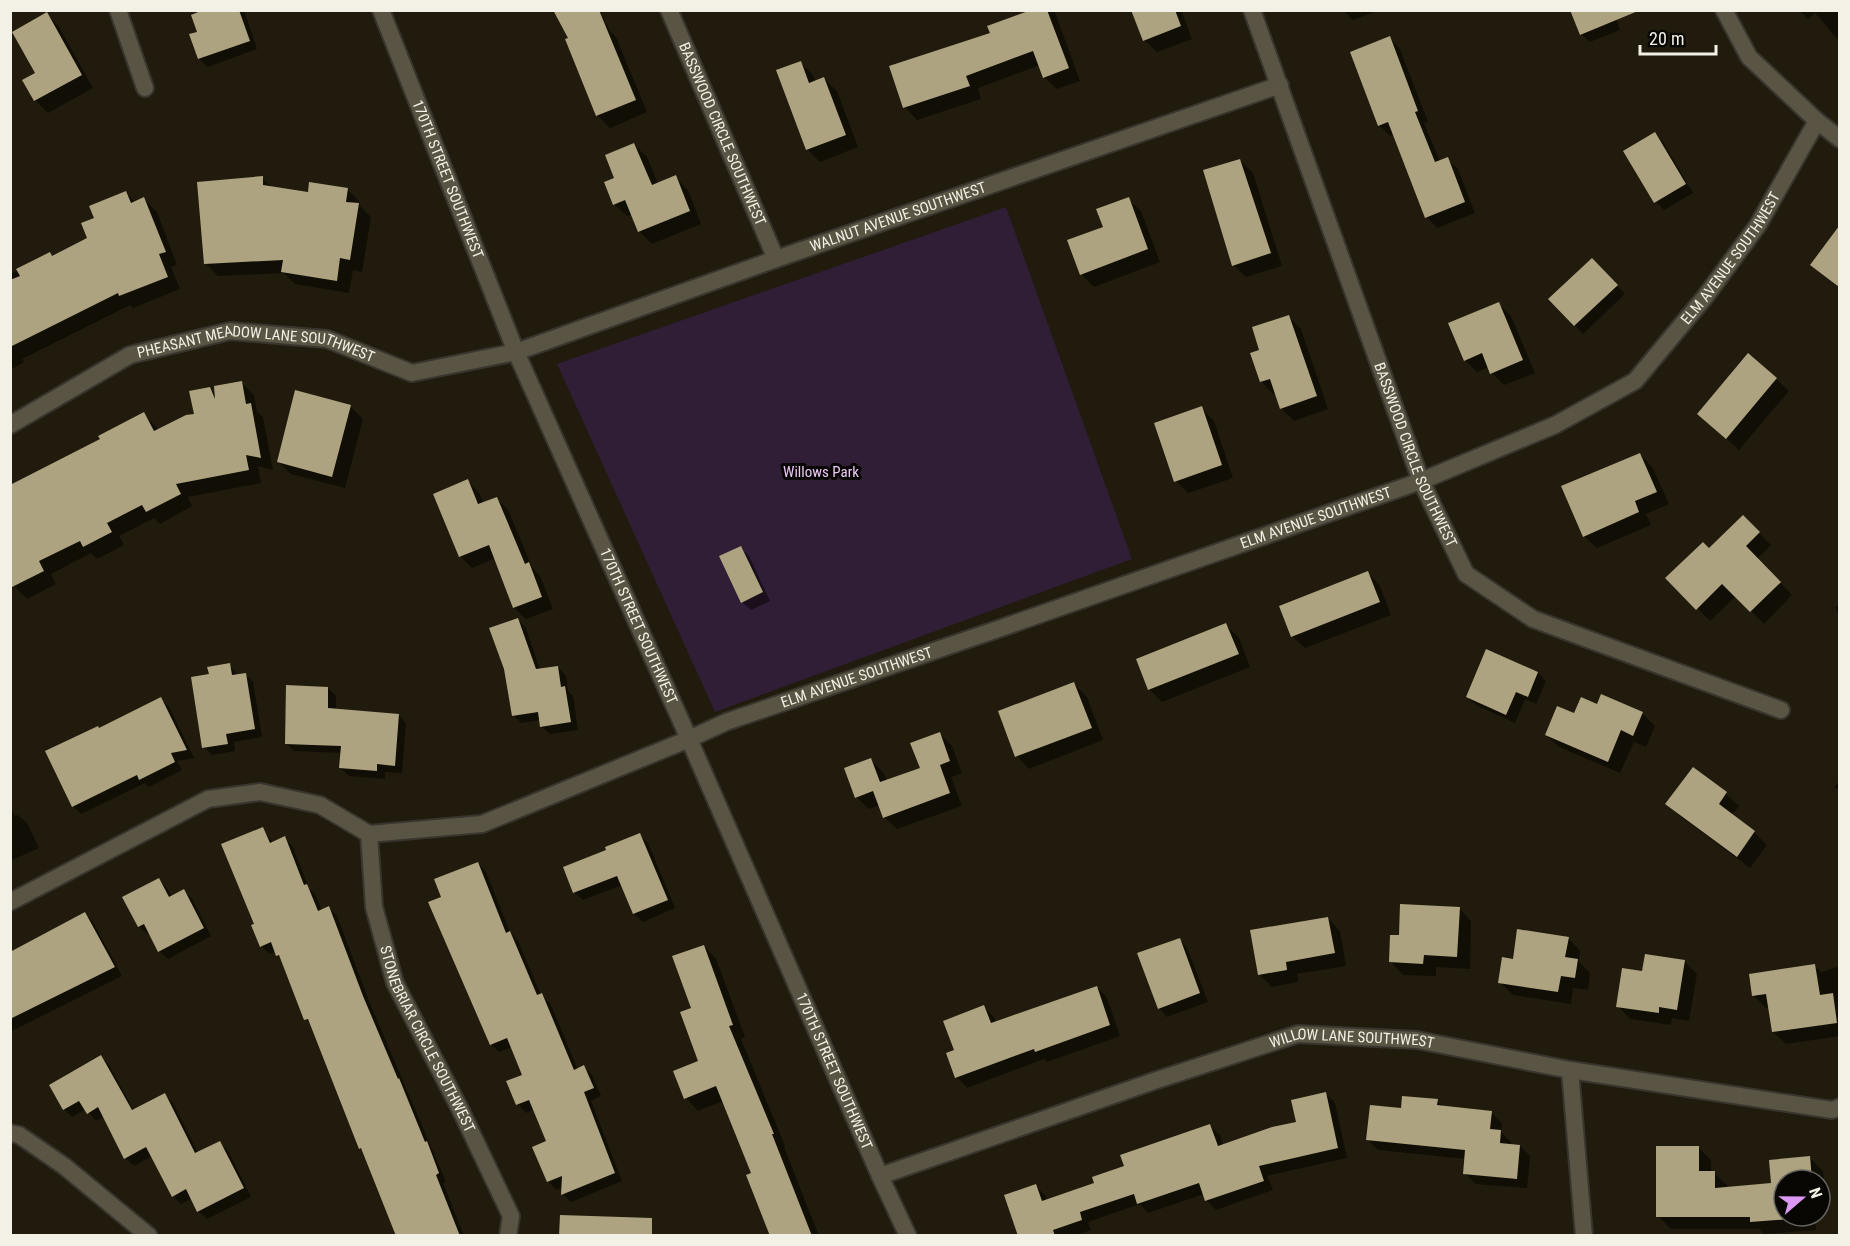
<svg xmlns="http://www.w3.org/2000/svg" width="1850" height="1246" viewBox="0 0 1850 1246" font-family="'Roboto Condensed',sans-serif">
<rect width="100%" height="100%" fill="#201b0c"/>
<path fill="#2f1e35" d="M1006 207 1132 559 715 712 557 364Z"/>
<path fill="#0007" d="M208 10H244L257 49 208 67 199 59 191 35 199 32Z
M555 10H599L610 31 616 37 647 112 610 128 597 115 570 38Z
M1023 10H1054L1080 81 1057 89 1044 77 1040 65 978 88 981 99 917 120 905 107 891 67 992 34 1025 14Z
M1133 10H1181L1192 39 1157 52 1144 40Z
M1343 10H1380L1353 20Z
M1613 10 1620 30 1590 42 1581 34Z
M1799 10H1840V42L1815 13 1808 19Z
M47 14 59 27 93 88 48 113 35 100 24 80 37 73Z
M1390 38 1400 49 1428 122 1424 123 1440 161 1447 159 1458 169 1475 213 1437 228 1427 217 1394 134 1390 136 1379 125Z
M800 62 813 75 816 82 824 79 837 91 858 147 820 162 807 149Z
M1655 134 1663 142 1693 193 1664 210 1656 202Z
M634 145 647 157 658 184 675 177 688 190 701 224 652 244 639 231 633 214 627 216 614 204 616 179Z
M1240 160 1253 173 1282 266 1246 277 1233 265Z
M262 178 273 188 309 194 348 190 360 202V206L371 217 362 272 353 270 349 293 295 284 284 273 218 276 206 264Z
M126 193 135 202 144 199 157 212 177 265 171 267 180 289 133 308 130 305 22 359 24 362 10 370V274L50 254 53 257 89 239 96 219Z
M1128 199 1141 211 1160 262 1094 287 1081 274 1105 228Z
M1837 231 1840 233V288L1812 264Z
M1592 260 1625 294 1583 334 1551 299Z
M1499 304 1511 316 1535 373 1504 385 1492 373 1489 367 1477 372 1465 360Z
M1289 317 1301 329 1328 409 1294 421 1281 408 1276 393 1273 394 1261 381V351Z
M1776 379 1789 391 1739 450 1699 414Z
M241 382 254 395 257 412 263 417 273 470 258 466 261 483 188 497 192 506 160 524 154 518 119 536 124 545 97 559 91 553 51 574 56 584 27 599 14 586 13 584 102 440 144 414 159 430 196 415 210 388 216 395Z
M350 406 363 419 345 488 291 474 278 462Z
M1201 408 1214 421 1233 478 1188 493 1176 481Z
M1640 454 1652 467 1669 504 1646 514 1651 525 1597 548 1584 536Z
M468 481 479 493 484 504 496 498 508 510 532 567 540 576 553 609 526 619 514 608 496 558 472 568 461 557 435 495Z
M1743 517 1771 545 1757 559 1792 595 1764 624 1736 596 1710 621 1668 578 1709 550Z
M741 548 749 556 770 601 751 610 742 602Z
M1368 573 1380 586 1391 615 1305 648 1292 636Z
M1840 605V617L1835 607Z
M517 619 526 628 540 670 558 667 566 676 568 691 573 696 578 730 550 734 541 726 540 720 521 723 513 715Z
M1226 625 1239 638 1250 667 1162 702 1149 689Z
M229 665 238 675 245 674 253 682 262 737 234 742 235 751 212 755 204 747 211 676Z
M1538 673 1546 681 1536 704 1525 699 1515 723 1476 705 1467 697Z
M1074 684 1087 697 1103 740 1029 769 1017 756Z
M328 688 336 696V710L398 715 406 723 402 773 385 772V779L349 776 340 768 342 753 294 751 286 743Z
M1602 696 1642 713 1655 726 1646 747 1634 742 1620 773 1559 747 1546 735 1575 715 1598 706Z
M160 699 169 707 194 758 177 761 182 770 149 787 145 783 81 814 73 806 100 730Z
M940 734 952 746 962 773 951 777 962 806 897 829 884 817 880 805 869 809 856 797 871 760 883 772 887 781 922 769Z
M1693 769 1726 794 1739 806 1732 815 1754 832 1767 845 1750 868 1680 816 1667 804Z
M1840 782V792L1834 786Z
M10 807 15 816 18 815 27 823 39 848 10 861Z
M263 829 273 843 284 838 292 846 309 888 315 894 322 911 329 908 337 916 371 1006 446 1182 443 1183 464 1236H398L364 1152 360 1148 313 1026 306 1019 282 960 276 951 270 954 261 946 256 925Z
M640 835 648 843 675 908 643 922 634 914 622 885 583 900 574 892 608 851Z
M478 863 486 872 510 932 518 941 541 995 550 1003 578 1070 584 1067 592 1075 601 1096 591 1101 622 1181 571 1202 563 1194V1187L556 1190 548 1181V1142L534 1109 526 1113 518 1104 508 1082 524 1075 512 1047 499 1052 491 1044 443 898Z
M159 880 167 888 172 897 184 891 192 899 211 936 168 959 159 951 150 933 147 934 139 926Z
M1459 908 1471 921 1470 969 1436 967V976L1403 975 1391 962 1401 937Z
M85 914 93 922 122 976 10 1032V953Z
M1328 918 1340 931 1346 966 1297 974 1298 982 1272 987 1259 974Z
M1568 938 1580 951 1579 962 1590 973 1588 990 1573 988 1571 1004 1513 995 1500 982 1514 960Z
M1179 939 1187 948 1208 1002 1167 1017 1159 1008Z
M704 946 716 959 745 1037 741 1039 785 1146 784 1147 819 1236H772L753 1174 723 1101 698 1111 686 1098 675 1072 700 1062 693 1009Z
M1684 961 1697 974 1689 1021 1672 1018 1671 1025 1630 1019 1618 1006 1643 972Z
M1815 966 1821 972 1840 966V1036L1786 1044 1773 1032 1770 1007 1766 1008 1753 995Z
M1097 987 1107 998 1120 1036 1047 1062 1044 1059 967 1088 957 1077 956 1051 984 1007 994 1017 996 1023Z
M101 1057 109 1065 134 1111 165 1095 173 1103 198 1153 219 1143 228 1151 251 1197 207 1219 198 1211 192 1198 181 1204 173 1196 152 1156 134 1166 125 1158 105 1116 96 1121 86 1109 72 1117 64 1109Z
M1325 1093 1335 1103 1347 1158 1267 1176 1273 1190 1216 1210 1206 1200 1204 1194 1148 1213 1140 1204 1088 1222 1091 1230 1074 1236H1019L1035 1186 1045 1195 1047 1201 1096 1184 1126 1167 1210 1126 1220 1135 1223 1146 1298 1123Z
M1437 1101 1444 1107 1491 1112 1502 1123 1501 1132 1511 1142V1145L1520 1146 1530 1156 1527 1188 1475 1184 1465 1173 1466 1159 1378 1150 1368 1140 1403 1110Z
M1698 1147 1711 1160V1173H1714L1727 1185V1188L1772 1184 1810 1158 1823 1171 1825 1198 1820 1199V1180H1784V1216H1815L1816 1230 1764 1234 1759 1229H1671L1658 1216Z"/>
<path fill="#aea381" d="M203 10H239L250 41 198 59 189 34 197 32 191 15Z
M553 10H599L636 100 596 116 565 39 568 38Z
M1031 10H1047L1069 68 1043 78 1033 51 966 76 970 86 903 108 889 66 990 33 987 26Z
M1131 10H1175L1181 26 1143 41Z
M1570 10H1637L1638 11 1580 35Z
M47 12 82 75 34 101 22 80 35 73 12 32Z
M1390 36 1418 111 1415 112 1435 162 1448 157 1465 202 1425 218 1388 122 1378 126 1350 52Z
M801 61 809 83 824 77 846 135 806 150 776 70Z
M1655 132 1686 184 1654 203 1623 151Z
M634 143 652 185 676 175 690 211 638 232 625 200 613 205 604 182 614 178 605 155Z
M1240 159 1271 253 1232 266 1203 170Z
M263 176V185L308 192 309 182 348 188 346 202 359 203 350 260 340 258 337 281 281 272 283 260 204 264 197 182Z
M126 191 131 203 144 197 166 252 159 254 168 277 119 296 118 293 10 347V280L20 276 16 269 50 252 52 256 87 238 81 223 94 218 89 206Z
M1129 197 1148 249 1080 275 1067 240 1103 227 1096 209Z
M1839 226V287L1810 265Z
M1592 258 1618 285 1574 326 1548 299Z
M1499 302 1523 360 1490 374 1482 353 1464 361 1448 323Z
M1289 315 1317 396 1280 409 1270 379 1260 382 1250 353 1259 350 1252 327Z
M1748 353 1777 378 1726 439 1697 414Z
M242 381 246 404 251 403 261 458 246 455 249 470 176 484 181 494 146 512 142 505 107 523 112 532 83 547 80 541 39 561 44 571 10 588V485L100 439 98 436 144 412 154 431 186 415 194 414 189 391 210 387 215 399 214 386Z
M295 390 351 405 332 477 277 462Z
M1202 406 1222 465 1174 482 1154 423Z
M1640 453 1657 492 1635 501 1639 512 1583 537 1561 486Z
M468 479 478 504 497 497 525 564 529 562 542 597 513 608 489 545 459 557 433 494Z
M1743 515 1760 532 1746 546 1781 582 1750 612 1722 584 1696 610 1665 578 1703 542 1709 548Z
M741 546 763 592 741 603 719 556Z
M1368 571 1380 602 1291 637 1279 606Z
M518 618 536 669 558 666 561 687 565 686 571 722 540 727 538 712 512 716 504 669 489 628Z
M1226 623 1239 654 1148 690 1136 659Z
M1486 649 1538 672 1528 697 1516 692 1506 715 1466 697Z
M230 663 232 675 246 673 255 729 226 734 228 744 202 748 191 677 209 674 207 667Z
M1074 682 1092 728 1015 757 998 711Z
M286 685 328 687V708L399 714 395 766 377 764V771L339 768 341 746 285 744Z
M1601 694 1643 712 1633 736 1621 730 1608 762 1545 735 1557 706 1574 713 1581 697 1597 704Z
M161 697 187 750 171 753 175 762 139 780 137 775 72 807 45 751 98 726 99 728Z
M940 732 950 761 940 765 950 793 883 818 873 791 855 798 844 768 871 758 880 782 920 768 910 743Z
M1693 767 1727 792 1719 804 1755 831 1737 857 1665 804Z
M263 827 270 843 285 836 304 885 307 884 318 911 329 906 363 996 398 1079 399 1078 425 1142 427 1141 439 1173 436 1175 460 1236H396L361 1148 359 1149 308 1019 304 1020 279 955 276 956 271 942 260 947 251 925 254 924 221 844Z
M640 833 668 900 633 914 617 876 573 893 563 867 606 850 605 847Z
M478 862 506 933 510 931 537 995 542 993 574 1070 584 1065 594 1088 584 1092 615 1173 561 1195 562 1176 547 1182 532 1147 546 1141 529 1100 516 1105 506 1081 522 1075 507 1038 490 1045 428 902 441 897 434 879Z
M159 878 169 897 184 889 204 928 158 952 144 924 138 927 122 897Z
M1400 904 1460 907 1457 957 1424 955 1423 964 1389 962 1390 935H1399Z
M85 912 115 967 10 1019V952Z
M1328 917 1335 953 1286 962 1287 970 1258 975 1250 930Z
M1517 929 1569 937 1565 957 1578 959 1575 978 1561 976 1558 992 1498 983 1502 957 1513 959Z
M1180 938 1200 993 1158 1009 1137 953Z
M704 945 733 1025 729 1026 774 1134H772L812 1236H770L746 1175 751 1173 716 1086 684 1099 673 1071 698 1061 680 1012 691 1008 672 956Z
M1645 954 1685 960 1677 1010 1659 1007V1013L1616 1007 1622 968 1642 971Z
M1815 964 1820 995 1833 993 1837 1023 1772 1032 1766 994 1752 996 1749 974Z
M1097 986 1110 1025 1035 1052 1034 1049 955 1078 946 1053 954 1050 943 1021 984 1005 991 1023Z
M101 1055 132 1110 165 1093 195 1153 220 1141 244 1188 197 1212 186 1189 172 1197 146 1147 124 1159 98 1107 87 1114 79 1101 63 1110 49 1085Z
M1326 1092 1338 1148 1259 1166 1264 1181 1205 1201 1199 1183 1137 1204 1134 1194 1080 1212 1082 1220 1053 1230 1055 1236H1018L1004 1195 1036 1184 1042 1201 1094 1183 1092 1177 1124 1166 1120 1155 1210 1124 1218 1146 1272 1127 1296 1122 1291 1100Z
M1402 1096 1438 1099 1437 1105 1492 1111 1490 1129 1501 1130 1500 1143 1520 1145 1517 1179 1463 1174 1465 1150 1366 1140 1370 1105 1401 1108Z
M1656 1146H1699V1171H1715V1188L1771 1183 1769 1160 1810 1156 1812 1180H1784V1216H1804V1218L1750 1222V1217H1656Z
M560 1215 652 1218V1236H559Z"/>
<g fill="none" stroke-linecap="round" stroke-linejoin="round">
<defs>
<g id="minor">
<path d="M118 10 145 88"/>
<path id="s1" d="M669 10 776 259"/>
<path id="s2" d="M1252 10 1421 481 1466 574 1533 619 1781 710"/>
<path d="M1724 10 1749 57 1817 121 1840 139"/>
<path id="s3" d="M10 425 130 355 230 331 327 339 412 373 516 352 776 259 1280 85"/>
<path id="s4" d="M369 834 482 824 689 739 726 722 1001 628 1421 481 1555 425 1635 381 1705 297 1758 225 1817 121"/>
<path id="s5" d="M10 902 208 799 260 792 320 805 369 834 374 907 395 983 461 1111 511 1216 508 1236"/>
<path d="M1570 1070 1584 1236"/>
<path d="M10 1133 19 1135 64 1166 149 1236"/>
<path id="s6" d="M880 1176 1157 1080 1298 1034 1417 1040 1570 1070 1832 1110 1840 1107"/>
</g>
<g id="tertiary">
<path id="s7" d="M381 10 516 352 689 739 880 1176 908 1236"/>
</g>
</defs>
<use href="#minor" stroke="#39352e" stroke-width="20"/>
<use href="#tertiary" stroke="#39352e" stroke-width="20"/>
<use href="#minor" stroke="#595443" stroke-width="16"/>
<use href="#tertiary" stroke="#595443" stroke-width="16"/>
</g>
<g text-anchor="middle" stroke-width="6" stroke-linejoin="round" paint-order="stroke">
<g font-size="15" fill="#f3f0e6" stroke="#080603">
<text dy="5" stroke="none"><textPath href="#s1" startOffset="135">BASSWOOD CIRCLE SOUTHWEST</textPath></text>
<text dy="5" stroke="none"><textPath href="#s7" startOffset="182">170TH STREET SOUTHWEST</textPath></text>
<text dy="5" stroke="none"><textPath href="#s3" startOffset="942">WALNUT AVENUE SOUTHWEST</textPath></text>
<text dy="5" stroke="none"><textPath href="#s4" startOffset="1506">ELM AVENUE SOUTHWEST</textPath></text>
<text dy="5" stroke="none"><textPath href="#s3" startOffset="268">PHEASANT MEADOW LANE SOUTHWEST</textPath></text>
<text dy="5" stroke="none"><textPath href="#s2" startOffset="474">BASSWOOD CIRCLE SOUTHWEST</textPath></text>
<text dy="5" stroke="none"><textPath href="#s4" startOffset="1002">ELM AVENUE SOUTHWEST</textPath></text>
<text dy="5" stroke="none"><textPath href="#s7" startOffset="668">170TH STREET SOUTHWEST</textPath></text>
<text dy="5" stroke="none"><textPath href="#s4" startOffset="516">ELM AVENUE SOUTHWEST</textPath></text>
<text dy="5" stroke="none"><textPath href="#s5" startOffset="610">STONEBRIAR CIRCLE SOUTHWEST</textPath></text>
<text dy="5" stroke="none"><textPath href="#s6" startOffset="495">WILLOW LANE SOUTHWEST</textPath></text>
<text dy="5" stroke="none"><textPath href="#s7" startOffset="1154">170TH STREET SOUTHWEST</textPath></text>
</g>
<g font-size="15" fill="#ecc7f9" stroke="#080603">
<text x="821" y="477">Willows Park</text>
</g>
</g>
<rect width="1850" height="1246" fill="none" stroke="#f3f0e6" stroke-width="24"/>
<g transform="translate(1802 1198) rotate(70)"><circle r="28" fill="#080603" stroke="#66645e" stroke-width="1.5"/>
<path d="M0-4.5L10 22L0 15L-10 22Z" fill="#dc99f4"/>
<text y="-9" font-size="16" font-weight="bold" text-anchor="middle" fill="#f3f0e6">N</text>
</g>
<path d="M1640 45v9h76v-9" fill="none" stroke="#f3f0e6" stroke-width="3"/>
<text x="1649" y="45" font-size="18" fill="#f3f0e6" stroke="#080603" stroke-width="4.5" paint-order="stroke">20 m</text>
</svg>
